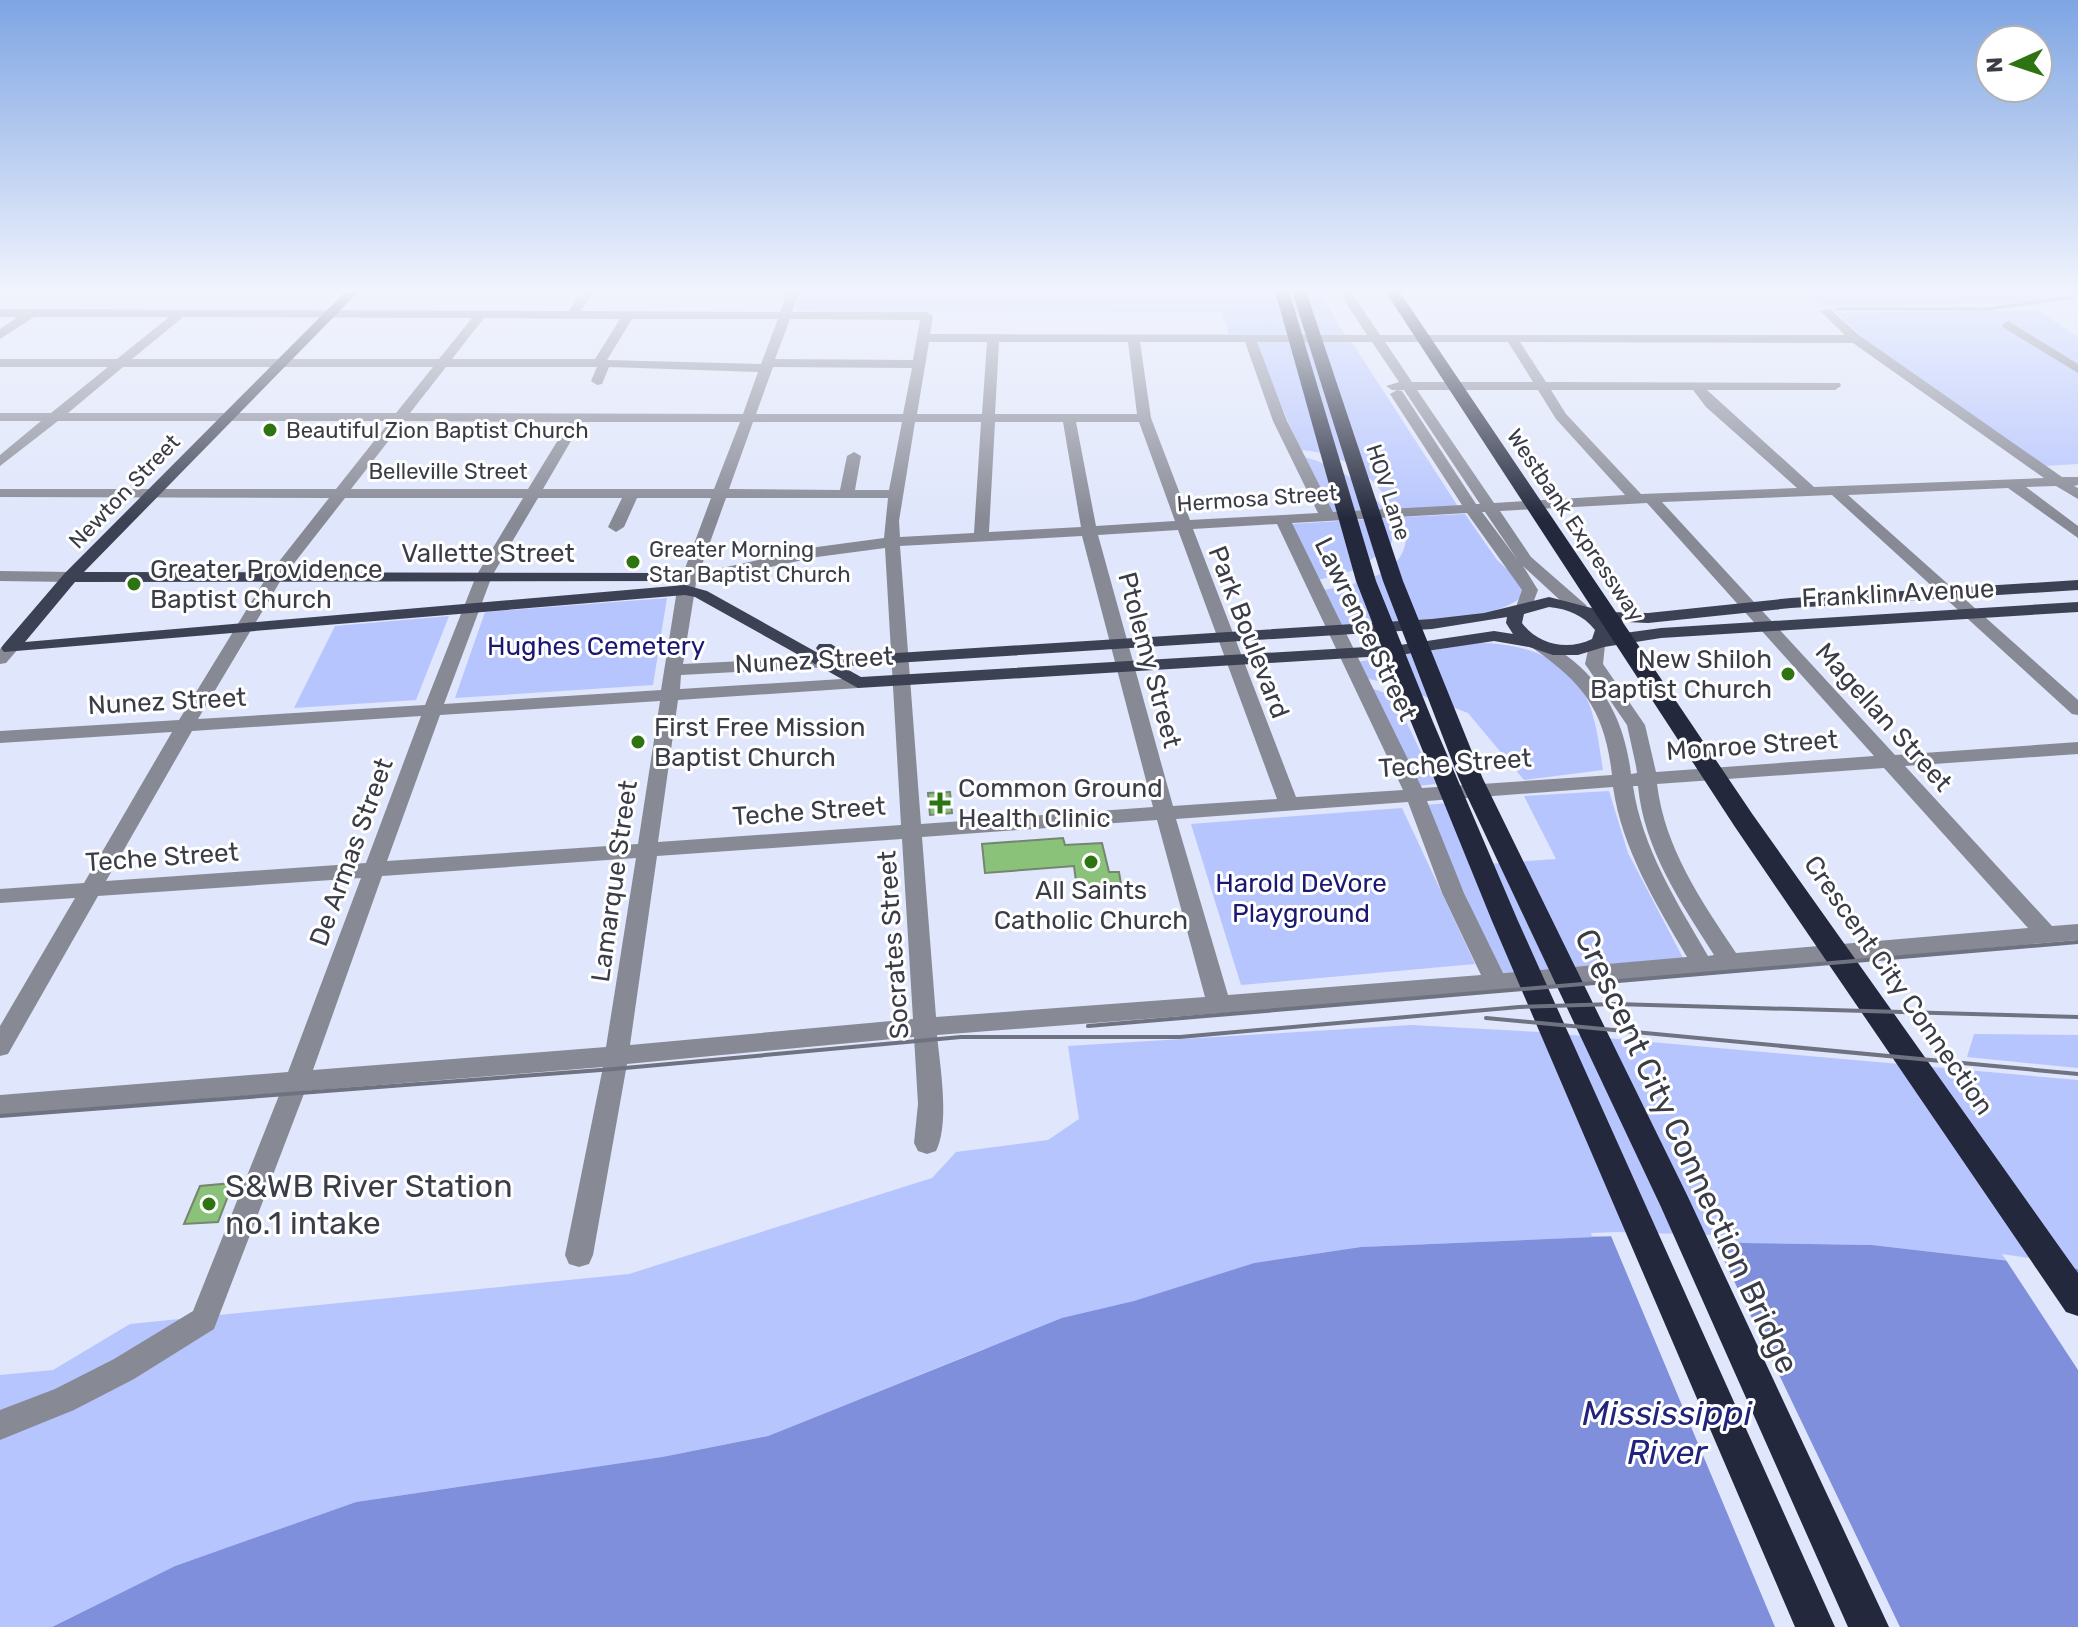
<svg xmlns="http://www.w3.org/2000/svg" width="2078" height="1627" viewBox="0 0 2078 1627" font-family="Rubik,sans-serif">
<rect width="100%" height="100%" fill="#e0e6fb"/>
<path fill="#b7c5fe" d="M803 291H1319L1345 335 1229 334 1222 312 796 311Z
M1798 291H2067L2023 303 1823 306Z
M2037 310 2078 337V464L2044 466 1864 339 1837 313Z
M1254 340 1351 341 1459 508 1395 511C1374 474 1343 453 1300 450Z
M1304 457C1338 466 1363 483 1385 510L1326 513Z
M1465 514 1497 560 1518 579 1524 595C1491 626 1386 623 1340 626L1323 590C1364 583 1420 571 1403 517Z
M1388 518 1394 534 1390 547 1355 570 1318 580 1291 524Z
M667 598 653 685 455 698 485 612Z
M449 616 416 700 294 708 335 626Z
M1477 643C1527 643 1579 660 1593 716 1598 733 1600 752 1603 770L1524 780 1468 713 1395 685 1365 678 1357 662Z
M1368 687 1394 696 1436 784 1416 786Z
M1609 791 1628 853 1683 958 1500 973 1425 805 1447 803 1474 865 1556 859 1524 796Z
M1402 808 1475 964 1241 985 1191 824Z
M1411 1025 1539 1032 2078 1080V1269L1872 1245 1743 1243 1617 1236 1361 1247 1254 1263 984 1349 768 1436 662 1457 356 1502 175 1566 52 1627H0V1375L53 1370 130 1324 629 1274 932 1178 956 1152 1048 1140 1079 1119 1068 1046Z
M1974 1034 2078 1035V1068L1967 1057Z"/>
<path fill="#7f8fdc" d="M1617 1236H1689L1743 1243 1872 1245 2078 1269V1627H52L175 1566 356 1502 662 1457 768 1436 1062 1318 1134 1301 1254 1263 1361 1247Z"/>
<path fill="#e0e6fb" d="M1617 1232 1712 1235 1900 1627H1775L1611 1236H1592L1591 1233Z
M2002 1254 2068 1264 2078 1278V1370Z"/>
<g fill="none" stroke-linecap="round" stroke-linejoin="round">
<path stroke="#7f8fdc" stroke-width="3" d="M1837 309H1988L2073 297 2078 292"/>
</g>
<path fill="#8ac27a" stroke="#758570" stroke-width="2" d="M950 792 952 813 930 815 928 793Z
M1063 838 1065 845 1102 843 1109 872H1119L1121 884 1106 885 1107 889 1077 888 1074 866 985 873 982 844Z
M233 1183 218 1222 184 1224 200 1186Z"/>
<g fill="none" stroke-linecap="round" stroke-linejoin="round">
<path fill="#878a95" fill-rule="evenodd" d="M582 291H594L581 311 780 312 788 291H800L792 312H927L933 316 930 334 1367 335 1338 291H1350L1380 335H1845L1820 311 1830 309 1860 336 2062 477H2078V485L2074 486 2078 488V499L2056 486 2026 487 2078 526V538L2008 488 1848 495 2078 700V715L2072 714 1832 495 1662 502 1895 755 2078 742V754L1905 766 2052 926 2078 924V940L1496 992 937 1035C940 1067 950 1122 936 1151L927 1154 918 1151 914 1143 918 1104 914 1037 627 1064 593 1255 589 1264 579 1267 569 1264 565 1255 603 1067 305 1091 214 1329 134 1379 74 1410 0 1440V1410L55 1389 114 1359 193 1311 280 1093 0 1115V1095L288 1072 361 878 98 896 8 1054 0 1056V1026L75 898 0 903V889L84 883 172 732 0 743V731L179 720 266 578 329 498 0 497V489H336L390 421H58L0 466V455L41 421H0V413H51L108 367H0V359H117L169 317H34L0 339V329L18 317H0V309L569 311ZM183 317 472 318 439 359H132ZM484 318 620 319 595 359H452ZM632 319H778L761 364 607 360ZM790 319 920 320 913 360 775 359ZM929 342H987L982 414H917ZM999 342H1128L1137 414H995ZM1140 342H1245L1273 421 1318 513 1190 520 1151 418ZM1257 342H1372L1399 382 1386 386 1392 390H1404L1480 504H1476L1402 391 1397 390 1390 394 1462 505 1333 512 1287 421ZM1385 342H1508L1533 382H1412ZM1520 342 1853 343 2044 478 1814 487 1707 390H1835L1841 386 1840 383 1546 382ZM123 367H433L396 413H68ZM446 367H597L591 381 597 385 602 384 609 367 758 372 743 414 410 413ZM773 367 912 368 903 414H756ZM1417 390H1538L1556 419 1625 495 1494 503ZM1551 390H1693L1706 407 1797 488 1641 494 1566 414ZM404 421 569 422 528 489H351ZM582 422H740L714 489H543ZM753 422H902L889 490H855L861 456 854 452 847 456 840 490 729 489ZM915 422H981L974 533 900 537 899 521ZM995 422H1063L1081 527 989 532ZM1076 422H1139L1175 521 1096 526ZM345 498H523L476 576 425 705 198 719 281 580ZM538 498H622L608 527 616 532 624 527 637 498H711L677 590 661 690 444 704 492 576ZM726 498H888L884 538 817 547 699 573ZM1647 503 1874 756 1656 772 1645 725 1603 664 1605 645 1596 640 1590 641 1585 664 1627 725 1636 766 1637 773 1631 774C1625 725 1607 686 1567 656 1558 650 1550 642 1540 640L1531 645 1534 649C1585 684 1605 713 1612 775L1422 788 1292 523 1467 513 1522 590 1516 607 1518 611H1530L1538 590 1523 566 1574 613H1586L1588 609 1586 605 1531 557 1500 511ZM1482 512H1485L1517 559ZM1277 524 1403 790 1296 797 1193 529ZM1178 530 1277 799 1173 806 1098 535ZM1082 536 1153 807 921 824 900 546ZM885 548 901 825 658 842 678 700 858 688 867 683 858 678 680 689 681 675 847 666 856 661 847 656 683 664 696 583 817 557ZM660 701 638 844 387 861 440 715ZM421 716 366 863 106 881 192 731ZM1884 768 2028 928 1736 953C1701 900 1665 849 1657 784ZM1633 786H1638C1644 849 1680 902 1714 955L1708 956C1677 902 1642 848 1633 786ZM1613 787C1622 849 1656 904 1687 957L1503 973 1464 893 1427 801ZM1408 802 1442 893 1481 975 1228 995 1176 819ZM1157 820 1205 997 936 1017 922 837ZM902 839 913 1019 630 1045 657 856ZM636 858 606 1047 313 1070 382 876Z
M2008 321 2078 364V373L2004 328 2002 325Z
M0 571 70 572 78 577 70 582 0 581Z
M10 643 19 648 6 663 0 664V649Z"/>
<path fill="#3c4153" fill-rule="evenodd" d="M346 291H359L84 572 662 573 668 575V581L75 582 25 642 685 585 707 591 861 677 1400 645 1494 631 1513 634 1506 623 1507 617 1432 629 847 666 819 652 816 648 819 644H831L850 656 1432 619 1484 613 1549 597 1607 612 1648 613 1791 598 2078 580V590L1791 608 1648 623 1606 621 1611 630 1610 635 1661 628 2078 602V612L1661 638 1604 647 1578 655H1553L1529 647 1494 641 1400 655 858 688 695 597 685 595 4 652 1 648 4 644 64 574ZM1549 607C1568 609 1583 615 1595 630L1592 639C1568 651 1538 645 1522 623L1524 614Z"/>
<path fill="#23283c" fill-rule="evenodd" d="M1275 291H1289L1376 581 1433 722 1518 921 1835 1627H1795L1492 921 1411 722 1356 581Z
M1292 291H1306L1403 581 1483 779 1688 1197 1889 1627H1848L1661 1207 1459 779 1383 581Z
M1385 291H1399L1753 815 2078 1273V1316L2066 1312 1735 827Z"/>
<path stroke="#6f7280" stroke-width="4" d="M1486 1018 2078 1074
M1088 1026 2078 942
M0 1116 614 1069 961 1037H1180L1519 1007 1615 1004 2078 1017"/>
</g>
<linearGradient id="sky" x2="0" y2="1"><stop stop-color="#7ea5e3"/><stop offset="0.56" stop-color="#f1f4fd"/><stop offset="1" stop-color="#f1f4fd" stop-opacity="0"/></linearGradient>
<rect width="2078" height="519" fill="url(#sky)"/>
<g fill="#2f7413" stroke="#fff" stroke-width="3">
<circle cx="270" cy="430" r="8"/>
<circle cx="633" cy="562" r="8"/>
<circle cx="134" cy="584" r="8"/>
<circle cx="1788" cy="674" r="8"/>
<circle cx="638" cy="742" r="8"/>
<path d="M936 791h8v8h8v8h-8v8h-8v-8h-8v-8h8z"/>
<circle cx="1091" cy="862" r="8"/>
<circle cx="209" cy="1204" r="8"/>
</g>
<g text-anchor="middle" stroke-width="6" stroke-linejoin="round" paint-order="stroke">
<g font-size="22" fill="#3a3c47" stroke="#fff" text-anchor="start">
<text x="286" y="438">Beautiful Zion Baptist Church</text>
<text x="649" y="557">Greater Morning<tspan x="649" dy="25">Star Baptist Church</tspan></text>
</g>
<g font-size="22" fill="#3a3c47" stroke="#fff">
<text x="448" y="479">Belleville Street</text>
<text transform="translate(124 491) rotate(-46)" y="8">Newton Street</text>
<text transform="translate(1389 492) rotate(72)" y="8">HOV Lane</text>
<text transform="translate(1257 498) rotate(-4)" y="8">Hermosa Street</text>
<text transform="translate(1576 525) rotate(56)" y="8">Westbank Expressway</text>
</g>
<g font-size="26" fill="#3a3c47" stroke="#fff">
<text x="488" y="562">Vallette Street</text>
<text transform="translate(1898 593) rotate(-3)" y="9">Franklin Avenue</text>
<text transform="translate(1366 629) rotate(64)" y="9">Lawrence Street</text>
<text transform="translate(1249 632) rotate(69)" y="9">Park Boulevard</text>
<text transform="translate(814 660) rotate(-3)" y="9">Nunez Street</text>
<text transform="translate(1150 660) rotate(75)" y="9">Ptolemy Street</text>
<text transform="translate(167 701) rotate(-3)" y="9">Nunez Street</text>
<text transform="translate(1884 717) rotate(48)" y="9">Magellan Street</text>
<text transform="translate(1752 745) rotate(-4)" y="9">Monroe Street</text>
<text transform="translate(1455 763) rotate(-4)" y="9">Teche Street</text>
<text transform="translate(809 811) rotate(-4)" y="9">Teche Street</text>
<text transform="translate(351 852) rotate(-70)" y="9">De Armas Street</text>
<text transform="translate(162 857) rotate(-4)" y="9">Teche Street</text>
<text transform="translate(614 881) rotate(-82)" y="9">Lamarque Street</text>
<text transform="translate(893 945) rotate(-94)" y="9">Socrates Street</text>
<text transform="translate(1899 985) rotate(55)" y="9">Crescent City Connection</text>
</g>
<g font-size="26" fill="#3a3c47" stroke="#fff" text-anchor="start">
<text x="150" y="578">Greater Providence<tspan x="150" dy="30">Baptist Church</tspan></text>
<text x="1772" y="668" text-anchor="end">New Shiloh<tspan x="1772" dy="30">Baptist Church</tspan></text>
<text x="654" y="736">First Free Mission<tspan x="654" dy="30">Baptist Church</tspan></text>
<text x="958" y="797">Common Ground<tspan x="958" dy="30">Health Clinic</tspan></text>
<text x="1091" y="899" text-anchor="middle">All Saints<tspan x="1091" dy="30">Catholic Church</tspan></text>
</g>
<g font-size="26" fill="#1b1871" stroke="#fff">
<text x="596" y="655">Hughes Cemetery</text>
<text x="1301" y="892">Harold DeVore<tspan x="1301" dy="30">Playground</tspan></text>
</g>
<g font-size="32" fill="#3a3c47" stroke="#fff">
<text transform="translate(1687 1151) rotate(65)" y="11">Crescent City Connection Bridge</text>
</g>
<g font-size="32" fill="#3a3c47" stroke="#fff" text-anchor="start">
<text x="225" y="1197">S&amp;WB River Station<tspan x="225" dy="37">no.1 intake</tspan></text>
</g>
<g font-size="34" font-style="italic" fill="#22247c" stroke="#fff">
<text x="1667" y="1425">Mississippi<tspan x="1667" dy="39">River</tspan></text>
</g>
</g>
<g transform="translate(2014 64) rotate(267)"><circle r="38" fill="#ffffff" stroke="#b0b1b5" stroke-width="2"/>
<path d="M0-6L14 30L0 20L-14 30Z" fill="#2f7413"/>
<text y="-12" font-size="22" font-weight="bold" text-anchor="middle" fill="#3a3c47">N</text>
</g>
</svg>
